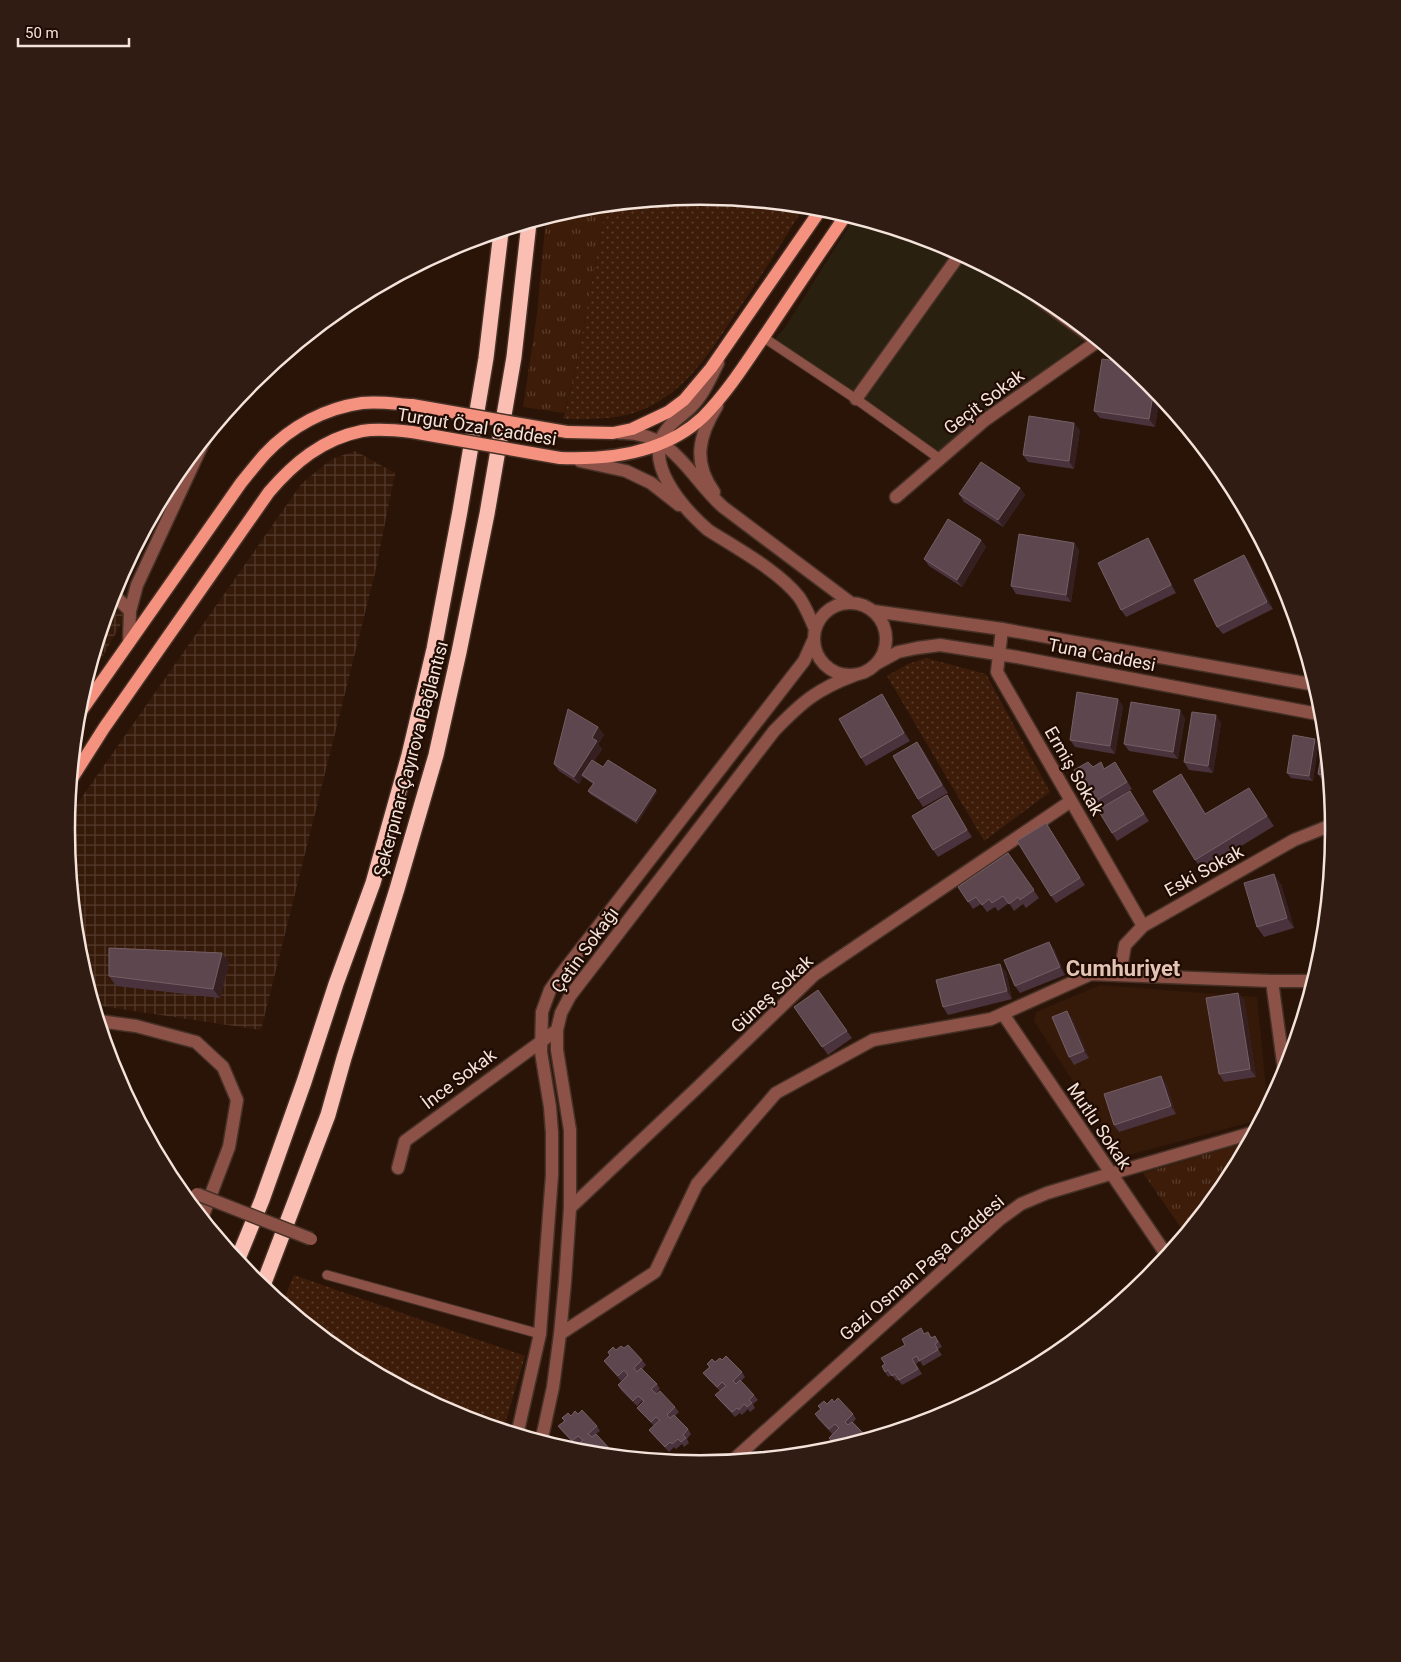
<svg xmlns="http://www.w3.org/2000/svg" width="1401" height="1662" viewBox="0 0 1401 1662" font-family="Roboto,sans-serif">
<defs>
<pattern id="industrial-grid" width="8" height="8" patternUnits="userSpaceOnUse" patternTransform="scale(1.25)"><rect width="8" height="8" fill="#351909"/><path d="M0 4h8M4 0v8" fill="none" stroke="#533a2c"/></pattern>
<pattern id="grass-dots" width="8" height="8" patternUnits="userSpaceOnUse" patternTransform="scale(1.25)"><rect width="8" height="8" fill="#3d1c09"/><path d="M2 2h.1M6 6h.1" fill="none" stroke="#5a3d2c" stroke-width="1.8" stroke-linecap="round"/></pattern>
<pattern id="park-tufts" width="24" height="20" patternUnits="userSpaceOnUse" patternTransform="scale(1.25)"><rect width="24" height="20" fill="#3d1c09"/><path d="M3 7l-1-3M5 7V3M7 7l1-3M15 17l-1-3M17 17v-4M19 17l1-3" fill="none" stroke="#5a3d2c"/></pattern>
</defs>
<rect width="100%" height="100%" fill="#2a1408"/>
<path fill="#292010" d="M854 218 943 245 1053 304 1090 334 939 461 774 340 784 329Z"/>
<path fill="url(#industrial-grid)" d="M355 451 395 473 375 573 261 1030 94 1005 78 954 66 831 68 817 302 483 332 459Z
M113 592 130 608 83 691Z"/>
<path fill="#351909" d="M1100 985 1257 997 1268 1109 1262 1119 1122 1157 1034 1021 1036 1012Z"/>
<path fill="url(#grass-dots)" d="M701 197 804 207C782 243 760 278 736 313 711 351 686 392 642 410 617 420 590 419 563 419L576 368 606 206Z
M926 658 986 674 1050 792 984 841 887 676 908 664Z
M294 1275 525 1356 503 1431 458 1417 348 1358 282 1304Z"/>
<path fill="url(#park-tufts)" d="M606 206 576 368 564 413 523 407 537 314 546 218 577 209Z
M1251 1141 1228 1184 1186 1235 1143 1173Z"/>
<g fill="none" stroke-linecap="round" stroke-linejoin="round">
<defs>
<path id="service" d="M763 337 856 399 940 459
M327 1275 540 1334"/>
<path id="minor" d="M1024 288 1097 341
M856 399 960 254
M896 497 985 420 1098 341
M113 594 130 611
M1002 629 997 672 1143 926
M129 642 130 611 137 585 205 439
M1120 975 1125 945 1143 926 1294 840 1334 824
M1003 1014 1168 1257
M99 1021 136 1026 196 1042 223 1067 237 1100 229 1147 202 1218
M398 1168 405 1141 557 1030
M1110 1174 1255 1132
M570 1208 698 1087 814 975 1071 801"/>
<path id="tertiary" d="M718 363C710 379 703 396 690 408 683 415 673 421 667 429 641 462 684 509 708 530 736 548 779 571 799 597 806 607 810 618 815 629
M620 433C674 431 689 477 723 507L851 603
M580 461 626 471 651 483 679 505
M714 492C692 462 699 435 717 406
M814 639a36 36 0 1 1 72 0a36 36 0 1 1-72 0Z
M873 611 1002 629 1316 685
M876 664 898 652 917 648 940 645 1017 657 1323 715
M1272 981 1285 1077
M560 1334 655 1272 697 1184 776 1093 873 1040 991 1019 1091 974 1272 981H1315
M517 1435 540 1334 552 1175V1133L550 1107 541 1052 542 1012 550 990 562 973 804 661 813 641
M541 1442 553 1387 560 1334 565 1282 570 1208V1130L557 1050V1030L561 1013 570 996 774 731C802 702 817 689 855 675
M731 1462 999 1220 1021 1204 1047 1193 1110 1174"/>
<path id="primary" d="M567 432 613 433 632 429 668 412 684 400 711 368 821 209
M560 458C610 460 665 453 703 417 728 392 747 361 767 332 793 293 819 254 846 215
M77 717 241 483C249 473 257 463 265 454 291 426 326 408 362 403 379 401 396 404 412 405
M71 780 104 728 269 492C294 463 322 439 362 431 378 428 396 430 412 432"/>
<path id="motorway" d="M237 1261 262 1200 304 1082 336 984 373 883 409 755 434 649 460 511 486 358 501 232
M262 1288 328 1115 344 1058 397 889 436 755 459 652 487 514 514 357 529 223"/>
</defs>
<use href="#service" stroke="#463126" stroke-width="11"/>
<use href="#minor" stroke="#463126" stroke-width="15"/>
<use href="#tertiary" stroke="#463126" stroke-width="15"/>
<use href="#primary" stroke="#463126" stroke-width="15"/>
<use href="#motorway" stroke="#463126" stroke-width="18"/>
<use href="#service" stroke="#8d5247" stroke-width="9"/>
<use href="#minor" stroke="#8d5247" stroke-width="12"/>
<use href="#tertiary" stroke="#8d5247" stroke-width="12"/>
<use href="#primary" stroke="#f4917f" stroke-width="12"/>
<use href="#motorway" stroke="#fbbeb2" stroke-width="15"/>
<defs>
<path id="pedestrian-bridge" d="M197 1194 311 1239"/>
<path id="primary-bridge" d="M412 405 567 432
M412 432 560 458"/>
</defs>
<use href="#pedestrian-bridge" stroke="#463126" stroke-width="15" stroke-linecap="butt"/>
<use href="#primary-bridge" stroke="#463126" stroke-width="15" stroke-linecap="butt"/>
<use href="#pedestrian-bridge" stroke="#8d5247" stroke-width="12"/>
<use href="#primary-bridge" stroke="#f4917f" stroke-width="12"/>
</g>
<path fill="#4b333d" d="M1149 383 1160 395 1155 427 1100 418 1094 411Z
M1080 430 1074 469 1028 462 1023 455Z
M1020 488 1025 495 1003 527 964 502 959 494Z
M1148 538 1153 546 1176 593 1126 617 1121 610Z
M981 540 986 547 962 587 929 566 924 559Z
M1074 543 1079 550 1071 602 1016 594 1011 586Z
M1244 555 1249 562 1273 609 1223 634 1217 627Z
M882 694 887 702 910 741 866 766 861 758Z
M1118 699 1123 706 1115 754 1075 747 1070 740Z
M1185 718 1178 759 1129 751 1124 744Z
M1221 723 1213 773 1189 770 1184 762Z
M598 727 604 735 598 744 602 749 594 761 603 767 657 792 637 824 590 794 588 791 593 784 583 777 579 784 559 771 554 764Z
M1325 734 1330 783 1323 781 1318 774Z
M1315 739 1318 744 1313 781 1291 778 1287 773Z
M917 742 923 750 948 793 923 807 918 799Z
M1115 762 1132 789 1113 801 1130 791 1149 821 1117 841 1112 833 1099 809 1094 802 1093 767 1105 768Z
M1188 784 1206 814 1249 788 1274 826 1202 870 1195 860Z
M952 803 972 837 938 857 933 850Z
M1046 823 1085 885 1056 903 1051 896Z
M1008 853 1039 898 1026 908 1023 904 1014 911 1009 903 998 911 995 907 987 912 981 904 973 909 958 887Z
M1281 884 1294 928 1264 937 1257 927Z
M1049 942 1054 949 1065 975 1020 993 1015 986Z
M222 953 229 963 220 998 116 986 109 976Z
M1006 972 1012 999 948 1015 943 1007Z
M818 990 852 1038 828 1055 794 1007Z
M1238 993 1244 1000 1256 1077 1224 1082 1219 1074Z
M1072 1018 1089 1058 1074 1065 1069 1057Z
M1166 1083 1176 1114 1119 1132 1114 1125Z
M925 1333 938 1340 942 1347 938 1349 942 1355 923 1366 920 1361 916 1364 922 1374 902 1385 898 1380 896 1381 892 1375 888 1377 885 1372V1364L905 1345Z
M624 1348 642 1360 646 1365 642 1369 657 1384 660 1389 655 1394 675 1407 679 1412 675 1416 688 1429 691 1434 687 1439 689 1443 684 1447 682 1444 676 1449 674 1447 669 1452 653 1435 649 1430 654 1426 641 1412 637 1408 643 1402 642 1401 637 1406 621 1390 618 1385 628 1375 621 1381 608 1366 604 1361 610 1355 608 1352Z
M722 1360 742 1372 745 1377 741 1381 754 1395 758 1400 753 1404 755 1408 750 1412 748 1409 742 1415 740 1413 735 1417 719 1400 715 1395 720 1391 707 1378 703 1373 709 1367 707 1364Z
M834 1402 853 1414 856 1419 853 1422 869 1439 838 1449 832 1443 829 1438 832 1434 818 1419 815 1414 820 1409 818 1406Z
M578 1414 597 1426 600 1431 596 1434 611 1450 614 1454 612 1457 576 1453V1446L562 1431 558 1426 564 1421 562 1418Z"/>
<path fill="#361f21" d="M1154 389 1160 395 1155 427 1149 419Z
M1074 423 1080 430 1074 469 1069 461Z
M1020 488 1025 495 1003 527 998 520Z
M1148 538 1153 546 1176 593 1171 585Z
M981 540 986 547 962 587 957 580Z
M1074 543 1079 550 1071 602 1066 595Z
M1244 555 1249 562 1273 609 1267 602Z
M882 694 887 702 910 741 904 733Z
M1118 699 1123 706 1115 754 1110 746Z
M1180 710 1185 718 1178 759 1173 752Z
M1216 715 1221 723 1213 773 1208 766Z
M598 727 604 735 598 744 602 749 584 776 582 775 583 777 579 784 574 777 592 738Z
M1315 739 1318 744 1313 781 1309 776Z
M917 742 923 750 948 793 942 785Z
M1181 774 1188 784 1212 824 1205 814Z
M1249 788 1256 798 1274 826 1267 816Z
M656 790 657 792 637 824 636 821Z
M947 795 952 803 972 837 967 830Z
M1274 874 1281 884 1294 928 1287 918Z
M1049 942 1054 949 1065 975 1060 967Z
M222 953 229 963 220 998 213 989Z
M1000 964 1006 972 1012 999 1007 991Z
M1238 993 1244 1000 1256 1077 1250 1069Z
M1067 1011 1072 1018 1089 1058 1084 1051Z
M1161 1076 1166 1083 1176 1114 1171 1106Z"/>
<path fill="#5d464e" stroke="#745f64" d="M1102 359 1124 362 1149 383 1154 389 1149 419 1094 411Z
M1029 416 1074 423 1069 461 1023 455Z
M981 462 1020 488 998 520 959 494Z
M948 519 981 540 957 580 924 559Z
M1019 534 1074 543 1066 595 1011 586Z
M1148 538 1171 585 1121 610 1098 563Z
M1244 555 1267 602 1217 627 1194 580Z
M1077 692 1118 699 1110 746 1070 740Z
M882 694 904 733 861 758 839 719Z
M1131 702 1180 710 1173 752 1124 744Z
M568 709 598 727 592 738 597 741 574 777 554 764Z
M1192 712 1216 715 1208 766 1184 762Z
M1325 733V734L1329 776 1318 774Z
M1293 735 1315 739 1309 776 1287 773Z
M917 742 942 785 918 799 893 756Z
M592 760 603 767 608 760 656 790 636 821 588 791 594 783 582 775Z
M1088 762 1093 767 1101 762 1104 769 1115 762 1127 782 1094 802 1074 770Z
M1181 774 1205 814 1249 788 1267 816 1195 860 1153 791Z
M1130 791 1144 814 1112 833 1098 810Z
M947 795 967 830 933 850 912 816Z
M1046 823 1080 878 1051 896 1017 841Z
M1008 853 1034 890 1020 900 1018 897 1009 904 1003 896 992 903 989 899 982 905 976 897 968 902 958 887Z
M1274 874 1287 918 1257 927 1244 883Z
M1049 942 1060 967 1015 986 1004 960Z
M109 948 222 953 213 989 109 976Z
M1000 964 1007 991 943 1007 936 980Z
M818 990 847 1031 822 1047 794 1007Z
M1238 993 1250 1069 1219 1074 1206 998Z
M1067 1011 1084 1051 1069 1057 1052 1017Z
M1161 1076 1171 1106 1114 1125 1104 1094Z
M921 1328 924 1334 928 1332 931 1338 935 1336 938 1342 935 1344 938 1350 919 1361 917 1356 912 1359 918 1369 899 1380 895 1374 892 1376 888 1370 885 1372 882 1366 885 1364 881 1358 905 1345 902 1339Z
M628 1345 642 1360 634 1368 637 1372 641 1368 657 1384 651 1389 656 1394 660 1391 675 1407 667 1415 670 1418 674 1415 688 1429 683 1435 686 1438 681 1442 678 1439 672 1444 670 1442 665 1447 649 1430 660 1420 656 1417 651 1422 637 1408 644 1401 638 1396 633 1401 618 1385 628 1375 624 1370 618 1376 604 1361 610 1355 608 1352 613 1347 616 1350 621 1346 624 1348Z
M726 1356 742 1372 733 1381 736 1384 740 1380 754 1395 749 1400 752 1403 747 1407 744 1404 739 1410 737 1408 732 1412 715 1395 726 1386 722 1382 717 1387 703 1373 710 1367 707 1364 712 1359 715 1362 720 1358 722 1360Z
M838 1398 853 1414 845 1422 848 1425 852 1422 867 1437 863 1441 839 1449 829 1438 839 1428 835 1424 829 1429 815 1414 821 1409 818 1406 824 1401 827 1404 832 1399 834 1402Z
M963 1404 964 1406 958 1409 956 1407Z
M582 1410 597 1426 588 1434 592 1437 596 1434 611 1450 605 1455 607 1456 574 1452 572 1450 583 1440 578 1436 572 1441 558 1426 565 1421 562 1418 568 1413 571 1416 575 1411 578 1414Z"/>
<g text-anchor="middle" stroke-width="4.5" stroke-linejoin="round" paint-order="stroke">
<g font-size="18" fill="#f3e3db" stroke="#200b02">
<text transform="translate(984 402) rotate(-37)" y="6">Geçit Sokak</text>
<text transform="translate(477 427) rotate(9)" y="6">Turgut Özal Caddesi</text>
<text transform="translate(1102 655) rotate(11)" y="6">Tuna Caddesi</text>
<text transform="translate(411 759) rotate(-75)" y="6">Şekerpınar-Çayırova Bağlantısı</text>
<text transform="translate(1074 771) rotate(60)" y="6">Ermiş Sokak</text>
<text transform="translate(1204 871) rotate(-29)" y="6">Eski Sokak</text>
<text transform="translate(585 950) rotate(-54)" y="6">Çetin Sokağı</text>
<text transform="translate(772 994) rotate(-43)" y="6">Güneş Sokak</text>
<text transform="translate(459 1079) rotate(-37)" y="6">İnce Sokak</text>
<text transform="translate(1099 1126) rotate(56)" y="6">Mutlu Sokak</text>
<text transform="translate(922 1268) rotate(-41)" y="6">Gazi Osman Paşa Caddesi</text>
</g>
<g font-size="22" font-weight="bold" fill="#e4c5b5" stroke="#200b02">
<text x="1123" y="976">Cumhuriyet</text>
</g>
</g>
<path d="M0 0H1401V1662H0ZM75 830a625 625 0 1 1 1250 0a625 625 0 1 1-1250 0Z" fill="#311c13" fill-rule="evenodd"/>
<path fill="none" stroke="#f3e3db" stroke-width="2.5" d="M75 830a625 625 0 1 1 1250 0a625 625 0 1 1-1250 0Z"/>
<path d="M18 38v8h111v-8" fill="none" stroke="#f3e3db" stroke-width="2.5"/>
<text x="25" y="38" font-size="15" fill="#f3e3db" stroke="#200b02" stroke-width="4" paint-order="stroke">50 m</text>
</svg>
